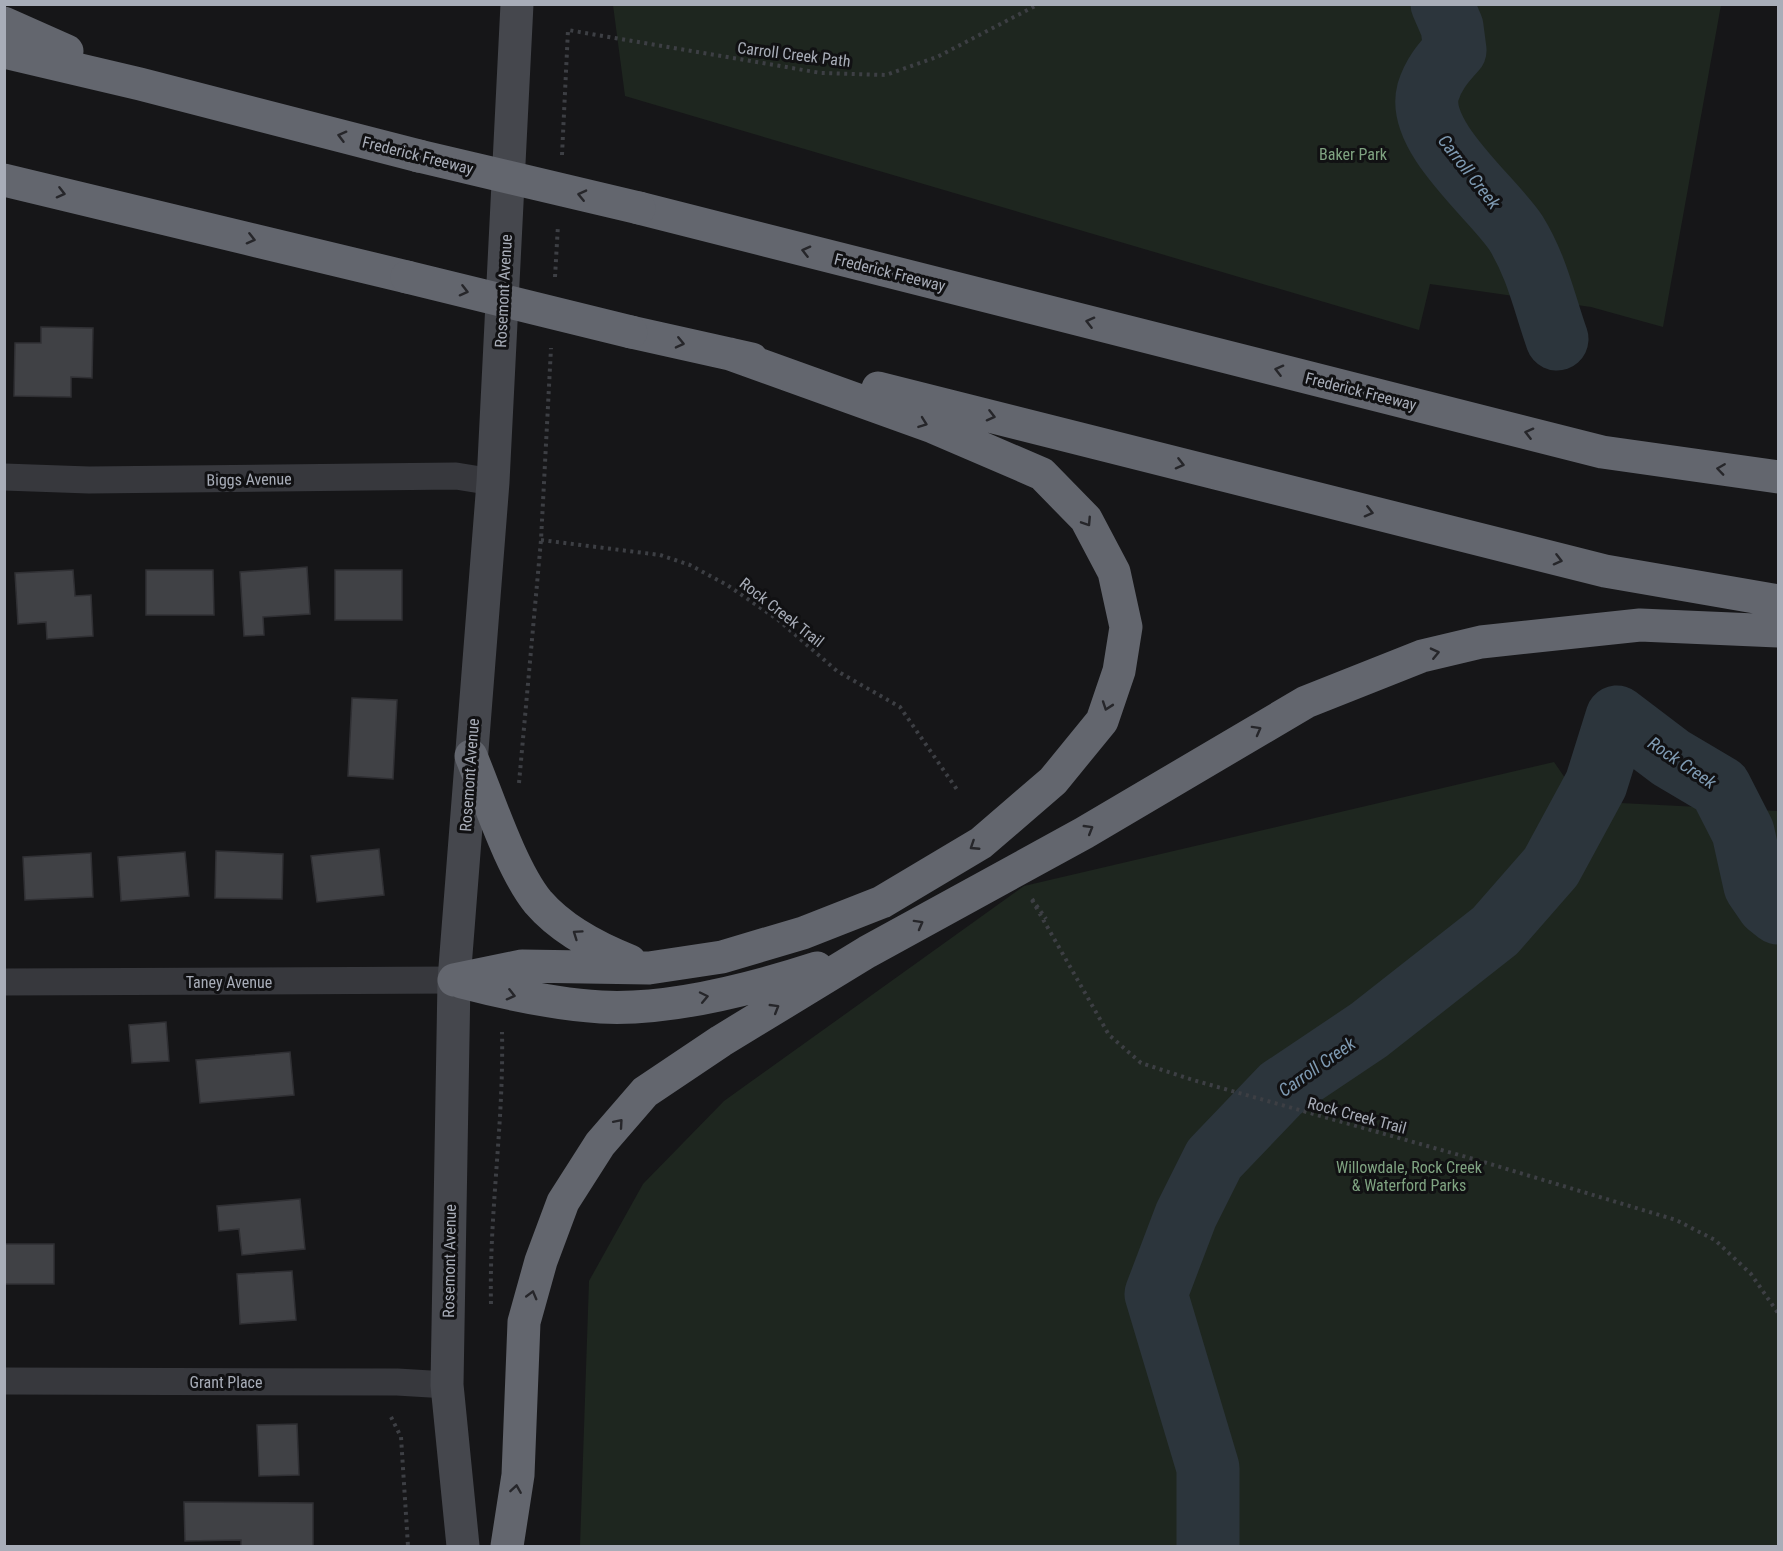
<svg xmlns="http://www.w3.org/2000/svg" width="1783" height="1551" viewBox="0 0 1783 1551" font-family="'Roboto Condensed',sans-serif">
<rect width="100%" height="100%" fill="#161618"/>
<path fill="#1e261f" d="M613 5V4L1721 5 1663 327 1591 307 1430 284 1419 330 625 96Z
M1554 762 1581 801 1778 811V1546H580L589 1281 643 1184 724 1101 1024 886Z"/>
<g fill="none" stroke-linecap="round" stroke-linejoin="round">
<path stroke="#2c353c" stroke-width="63" d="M1442 4 1452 27 1455 50C1443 63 1433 75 1428 92 1416 137 1493 198 1516 233 1537 267 1544 302 1557 339
M1208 1546V1468L1156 1294 1186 1215 1214 1159 1281 1089 1369 1030 1495 931 1551 867 1596 784 1617 717 1671 758 1720 787 1743 832 1755 886 1768 905 1778 913"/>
</g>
<path fill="#404145" stroke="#303034" stroke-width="1.5" d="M41 327 93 328 92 378 71 377V397L14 396 15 343H41Z
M307 567 310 614 263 617 264 635 244 636 240 572Z
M73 570 75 596 91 595 93 636 47 639 46 622 18 624 15 573Z
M146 570H213L214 615H146Z
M335 570H402V620H335Z
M352 698 397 700 393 779 348 776Z
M379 849 384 895 317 902 311 856Z
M216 851 283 854 282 899 215 898Z
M185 852 189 896 121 901 118 857Z
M91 853 93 897 25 900 23 857Z
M166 1022 169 1061 132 1063 129 1025Z
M290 1052 294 1095 200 1103 196 1060Z
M300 1199 305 1249 242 1255 239 1229 219 1231 217 1206Z
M4 1244H54V1284H4Z
M292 1271 296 1320 240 1324 237 1274Z
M297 1424 299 1475 259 1476 257 1425Z
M184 1502 313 1503V1546H241V1540L185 1541Z"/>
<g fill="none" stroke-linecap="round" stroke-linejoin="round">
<path stroke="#3d3f44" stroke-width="4" stroke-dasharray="3 4.5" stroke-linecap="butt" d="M562 155 568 30 821 73 886 75 937 57 1039 4
M555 277 558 225
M541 540 660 555 690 565 727 585 777 619 837 671 900 707 958 791
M519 783 541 540 551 348
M1032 899 1046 919
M1032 900 1109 1035 1141 1063 1193 1080 1477 1160 1676 1220 1715 1240 1751 1274 1778 1313
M491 1304C489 1213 504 1123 502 1032
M391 1417 401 1437 408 1546"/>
<path stroke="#37383d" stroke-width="27" d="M4 477 89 480 456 476 493 482
M4 982 454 980
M4 1381 397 1382 447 1385"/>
<path stroke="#45474d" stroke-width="33" d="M463 1546 447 1385 454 980 493 482 517 4"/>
<path stroke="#63666e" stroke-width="33" d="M4 23 67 51
M4 52 140 84 419 156
M4 180 407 277
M639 208 1602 452 1778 477
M631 332 752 359
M878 388 1605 571 1778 601
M471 756C488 797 511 869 538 902 562 930 597 948 630 961
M454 980 522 966 649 968 722 957 803 933 882 902 981 843 1053 781 1102 721 1119 671 1126 627 1114 572 1086 519 1042 474 933 427 730 354
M462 982C508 994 553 1004 601 1007 670 1011 752 989 817 968
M507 1546 518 1475 524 1322 541 1261 563 1202 600 1144 645 1092 721 1041 867 952 1084 833 1306 702 1422 656 1481 642 1640 625 1778 631"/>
<path stroke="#63666e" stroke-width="33" d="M419 156 639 208
M407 277 631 332"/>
</g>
<defs><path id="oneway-chevron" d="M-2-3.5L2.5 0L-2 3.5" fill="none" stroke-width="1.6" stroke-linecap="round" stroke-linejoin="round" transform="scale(1.5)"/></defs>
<g stroke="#26262a">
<use href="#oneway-chevron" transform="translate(342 136) rotate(-165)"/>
<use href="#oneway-chevron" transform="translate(61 193) rotate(14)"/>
<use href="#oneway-chevron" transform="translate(582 195) rotate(-167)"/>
<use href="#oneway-chevron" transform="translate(251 239) rotate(14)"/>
<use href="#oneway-chevron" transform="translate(806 251) rotate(-166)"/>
<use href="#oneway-chevron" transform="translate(464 291) rotate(14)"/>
<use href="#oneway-chevron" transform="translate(1090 322) rotate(-166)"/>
<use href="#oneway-chevron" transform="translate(680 343) rotate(13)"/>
<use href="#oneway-chevron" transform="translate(1279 370) rotate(-166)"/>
<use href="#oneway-chevron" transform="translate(991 416) rotate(14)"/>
<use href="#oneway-chevron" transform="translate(923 423) rotate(20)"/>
<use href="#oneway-chevron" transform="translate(1529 433) rotate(-166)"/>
<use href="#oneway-chevron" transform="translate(1180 464) rotate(14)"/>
<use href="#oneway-chevron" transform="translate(1721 469) rotate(-172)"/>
<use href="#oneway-chevron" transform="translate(1369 512) rotate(14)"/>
<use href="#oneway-chevron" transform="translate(1087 522) rotate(57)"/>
<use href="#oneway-chevron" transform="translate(1558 560) rotate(14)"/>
<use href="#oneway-chevron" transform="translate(1435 653) rotate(-13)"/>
<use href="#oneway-chevron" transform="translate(1107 706) rotate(109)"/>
<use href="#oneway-chevron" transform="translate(1257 730) rotate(-29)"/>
<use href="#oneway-chevron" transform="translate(1089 829) rotate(-31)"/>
<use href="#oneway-chevron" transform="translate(974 846) rotate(147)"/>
<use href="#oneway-chevron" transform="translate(919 924) rotate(-29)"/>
<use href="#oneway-chevron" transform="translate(577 934) rotate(-145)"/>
<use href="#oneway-chevron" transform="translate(511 995) rotate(14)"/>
<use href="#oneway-chevron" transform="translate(704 997) rotate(-12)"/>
<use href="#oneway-chevron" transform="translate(775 1008) rotate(-31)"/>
<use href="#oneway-chevron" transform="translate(619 1123) rotate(-49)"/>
<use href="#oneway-chevron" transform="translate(532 1295) rotate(-75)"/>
<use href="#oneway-chevron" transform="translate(516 1489) rotate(-81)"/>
</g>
<g text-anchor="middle" stroke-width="6" stroke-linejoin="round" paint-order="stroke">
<g font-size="16" fill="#a8adb8" stroke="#111113">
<text transform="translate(794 54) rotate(7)" y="6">Carroll Creek Path</text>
<text transform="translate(418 155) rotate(14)" y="6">Frederick Freeway</text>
<text transform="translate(890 272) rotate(14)" y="6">Frederick Freeway</text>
<text transform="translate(503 291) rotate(-87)" y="6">Rosemont Avenue</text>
<text transform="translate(1361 391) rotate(14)" y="6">Frederick Freeway</text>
<text transform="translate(249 479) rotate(-1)" y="6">Biggs Avenue</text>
<text transform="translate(782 612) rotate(38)" y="6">Rock Creek Trail</text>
<text transform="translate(469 775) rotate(-86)" y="6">Rosemont Avenue</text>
<text x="229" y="988">Taney Avenue</text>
<text transform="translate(1357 1115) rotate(15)" y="6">Rock Creek Trail</text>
<text transform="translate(449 1261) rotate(-89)" y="6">Rosemont Avenue</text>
<text x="226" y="1388">Grant Place</text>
</g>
<g font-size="16" fill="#7fa381" stroke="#111113">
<text x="1353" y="160">Baker Park</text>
<text x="1409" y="1173">Willowdale, Rock Creek<tspan x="1409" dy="18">&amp; Waterford Parks</tspan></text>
</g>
<g font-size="18" font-style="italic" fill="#7f9bb3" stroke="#111113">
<text transform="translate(1469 172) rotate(52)" y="6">Carroll Creek</text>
<text transform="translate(1682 763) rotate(34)" y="6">Rock Creek</text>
<text transform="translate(1317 1067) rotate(-35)" y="6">Carroll Creek</text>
</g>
</g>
<rect width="1783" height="1551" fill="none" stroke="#a8adb8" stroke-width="12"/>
</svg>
